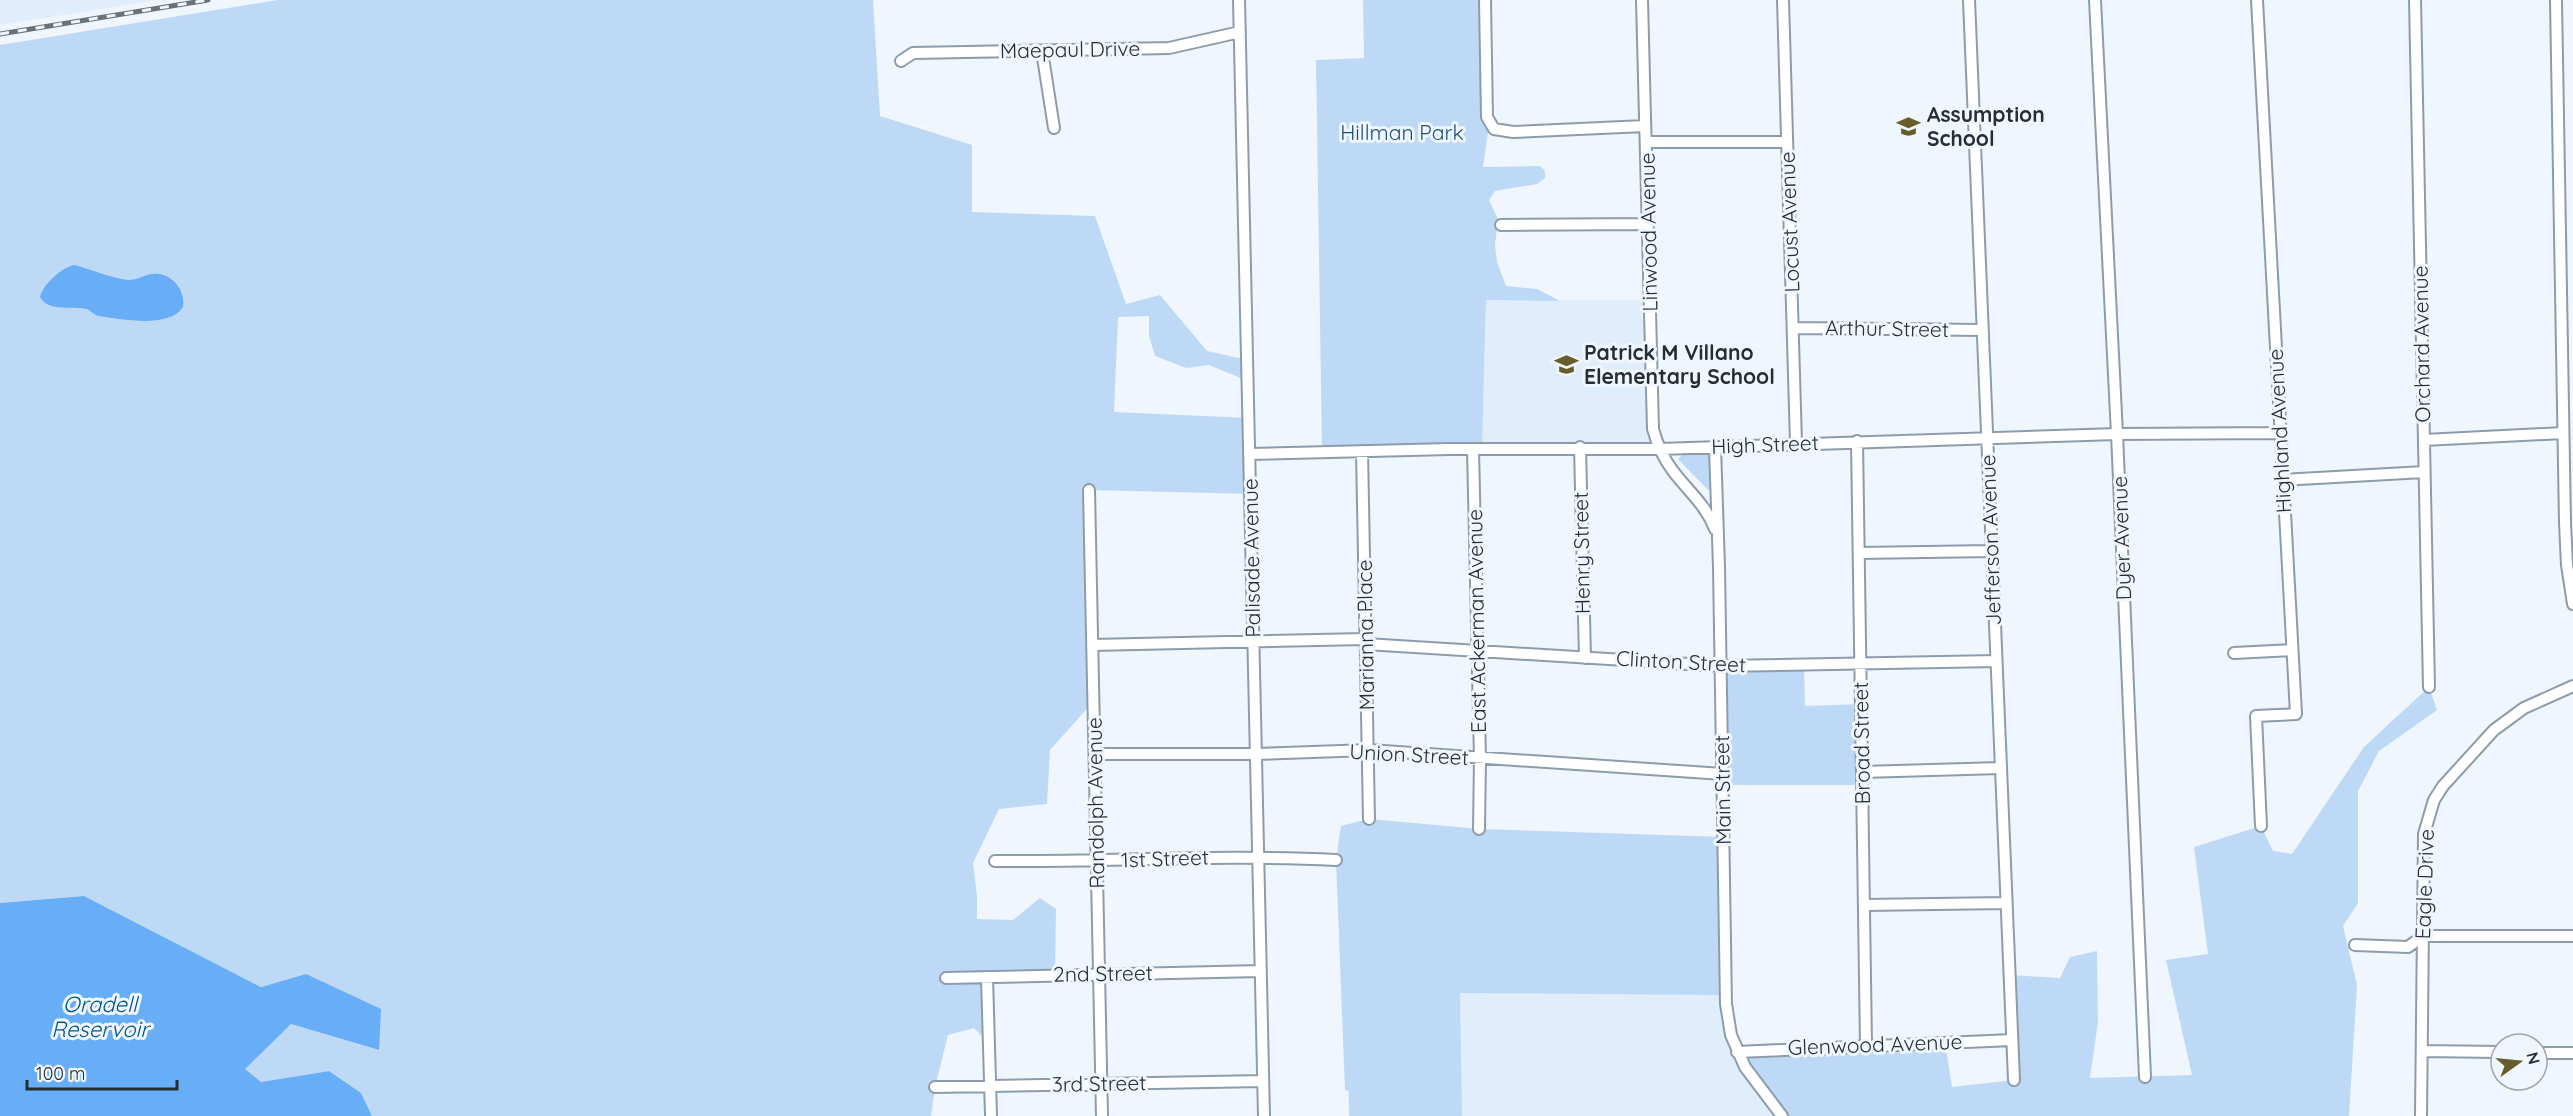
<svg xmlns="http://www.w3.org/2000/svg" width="2573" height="1116" viewBox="0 0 2573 1116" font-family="Quicksand,sans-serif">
<rect width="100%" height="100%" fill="#f0f6fd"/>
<path fill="#e0edfa" d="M0 0H159L0 25Z
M1486 300H1650L1647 400 1657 447 1482 449Z
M1369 819 1479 829 1723 837 1731 1035 1782 1116H1349L1336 860 1341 826Z"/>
<path fill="#bed9f6" d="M278 0H873L880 116 972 145V212L1095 216 1126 304 1160 295 1207 351 1248 360V381L1209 365 1186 368 1155 356 1149 336V316L1118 317 1114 412 1249 418 1251 494 1089 490 1093 702 1050 750 1047 804 999 809 973 863 977 896V919L1013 920 1040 898 1056 909 1055 975 987 977 989 1044 974 1028 948 1035 935 1087 931 1116H372L361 1093 329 1071 261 1082 244 1069 291 1024 379 1050 306 974 261 987 84 896 0 903V45Z
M1363 0H1484L1489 126 1483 167 1539 166C1545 169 1546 172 1545 178L1537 184 1495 191 1489 200 1498 219 1495 245 1497 262 1506 286 1537 289 1560 301 1486 300 1482 449 1322 452 1316 60 1364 58Z
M1683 454 1711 455 1713 489 1708 490 1678 459Z
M1804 665 1805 706 1861 704 1862 785H1722L1721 666Z
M2429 687 2437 710 2379 751 2358 791V903L2343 926 2357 985 2349 1116H1782L1737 1052 1945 1042 1952 1087 2014 1080 2010 975 2060 978 2070 957 2097 951 2098 1022 2090 1078 2192 1075 2166 960 2208 954 2194 847 2261 826 2273 851 2292 854 2364 747Z
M1369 819 1479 829 1723 837 1726 1004 1718 995 1460 993 1462 1116H1349V1091L1345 1090 1336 860 1341 826Z"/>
<path fill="#67aef6" d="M75 265C90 269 113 279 129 280 138 280 144 275 152 274 170 271 186 289 183 307 169 329 120 319 99 316 94 315 91 311 87 309 71 305 49 313 40 297 43 284 62 267 75 265Z
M84 896 261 987 306 974 381 1009 379 1050 291 1024 245 1069 261 1082 329 1071 361 1093 372 1116H0V903Z"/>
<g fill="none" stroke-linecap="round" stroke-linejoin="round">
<defs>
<path id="street" d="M1239 0 1264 1116
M1485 0 1487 117 1494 129 1513 132 1645 126
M1642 0 1653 429C1657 444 1663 458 1673 471 1688 491 1706 505 1715 529
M1783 0 1796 443
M1969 0 2014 1080
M2095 0 2117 434 2145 1077
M2257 0 2296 714 2256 716 2261 826
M2415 0 2429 687
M2556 0 2565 523 2567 565 2573 604
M1042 51 1054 128
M901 61 913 53 1169 48 1240 32
M1647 142H1787
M1501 225 1646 224
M1793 328 1982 330
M2424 440 2563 433
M1857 441 1866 1045
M1580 447 1585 658
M1715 447 1719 567 1726 1004 1731 1035 1745 1067 1782 1116
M1473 449 1480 759 1479 829
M1362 451 1369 819
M1250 454 1450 449H1660L2117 434 2280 433
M2283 480 2424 472
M1089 490 1102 1116
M1859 553 1991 551
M1366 644 1721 666 1996 661
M1092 645 1365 639
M2234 653 2292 650
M1095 754H1256L1369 750 1723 774
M1862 772 2001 768
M995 861C1109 862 1222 854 1336 860
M1864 905 2006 903
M2355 945 2408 947 2423 936H2573
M987 977 991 1116
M946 978 1261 971
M2422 1051 2501 1052
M1737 1052 2012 1040
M2537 1053H2573
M935 1087 1263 1081
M2421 1116 2424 834 2434 800 2443 786 2494 730 2524 708 2573 686"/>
</defs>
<use href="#street" stroke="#8d9cab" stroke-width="14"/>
<use href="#street" stroke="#fff" stroke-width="10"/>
<defs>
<path id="rail" d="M0 34 208 0"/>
</defs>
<use href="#rail" stroke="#6b7177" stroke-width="5"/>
<use href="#rail" stroke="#f0f6fd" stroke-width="3" stroke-dasharray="9" stroke-linecap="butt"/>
</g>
<defs>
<symbol id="school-bare" viewBox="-9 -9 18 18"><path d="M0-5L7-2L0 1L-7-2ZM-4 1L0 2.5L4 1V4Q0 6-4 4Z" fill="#665d2a" stroke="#f0f6fd" stroke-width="2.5" paint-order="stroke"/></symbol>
</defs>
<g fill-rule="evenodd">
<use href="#school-bare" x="1892" y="110" width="33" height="33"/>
<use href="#school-bare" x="1550" y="348" width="33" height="33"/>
</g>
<g text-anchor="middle" stroke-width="6" stroke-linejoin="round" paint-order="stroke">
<g font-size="21" fill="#272d33" stroke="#f0f6fd">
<text transform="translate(1070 50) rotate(-1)" y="7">Maepaul Drive</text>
<text transform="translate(1790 222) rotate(-92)" y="7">Locust Avenue</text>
<text transform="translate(1649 232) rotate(-91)" y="7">Linwood Avenue</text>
<text transform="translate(1887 329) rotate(1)" y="7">Arthur Street</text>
<text transform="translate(2422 344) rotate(-91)" y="7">Orchard Avenue</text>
<text transform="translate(2280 431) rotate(-93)" y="7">Highland Avenue</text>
<text transform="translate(1765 445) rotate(-2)" y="7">High Street</text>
<text transform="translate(2122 538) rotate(-92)" y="7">Dyer Avenue</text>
<text transform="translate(1991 540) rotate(-92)" y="7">Jefferson Avenue</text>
<text transform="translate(1582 553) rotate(-91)" y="7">Henry Street</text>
<text transform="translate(1252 558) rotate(-91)" y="7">Palisade Avenue</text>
<text transform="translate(1477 621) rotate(-91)" y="7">East Ackerman Avenue</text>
<text transform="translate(1366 635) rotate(-91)" y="7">Marianna Place</text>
<text transform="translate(1681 662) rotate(3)" y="7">Clinton Street</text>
<text transform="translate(1862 743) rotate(-91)" y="7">Broad Street</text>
<text transform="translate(1409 755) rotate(3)" y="7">Union Street</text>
<text transform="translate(1723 790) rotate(-91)" y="7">Main Street</text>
<text transform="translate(1096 803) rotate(-91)" y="7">Randolph Avenue</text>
<text transform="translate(1165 859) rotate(-2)" y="7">1st Street</text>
<text transform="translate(2425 884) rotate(-88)" y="7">Eagle Drive</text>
<text transform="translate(1103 974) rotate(-1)" y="7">2nd Street</text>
<text transform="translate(1875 1045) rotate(-2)" y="7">Glenwood Avenue</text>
<text transform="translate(1099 1084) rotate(-1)" y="7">3rd Street</text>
</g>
<g font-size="21" font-weight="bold" fill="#272d33" stroke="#f0f6fd" text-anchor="start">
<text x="1927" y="122">Assumption<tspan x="1927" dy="24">School</tspan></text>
<text x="1584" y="360">Patrick M Villano<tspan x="1584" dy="24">Elementary School</tspan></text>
</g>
<g font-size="21" fill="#1c4e7c" stroke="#f0f6fd">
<text x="1402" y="140">Hillman Park</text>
</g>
<g font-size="22" font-style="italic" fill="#005494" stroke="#f0f6fd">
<text x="100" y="1012">Oradell<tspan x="100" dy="25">Reservoir</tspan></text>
</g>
</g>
<g transform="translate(2519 1062) rotate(75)"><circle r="28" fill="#f0f6fd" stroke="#a0a6ac" stroke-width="1.5"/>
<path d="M0-4.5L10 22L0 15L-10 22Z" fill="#665d2a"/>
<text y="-9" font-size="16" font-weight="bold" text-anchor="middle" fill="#272d33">N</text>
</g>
<path d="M27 1080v9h150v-9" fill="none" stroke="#272d33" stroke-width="3"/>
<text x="36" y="1080" font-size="18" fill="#272d33" stroke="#f0f6fd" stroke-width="4.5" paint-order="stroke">100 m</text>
</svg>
